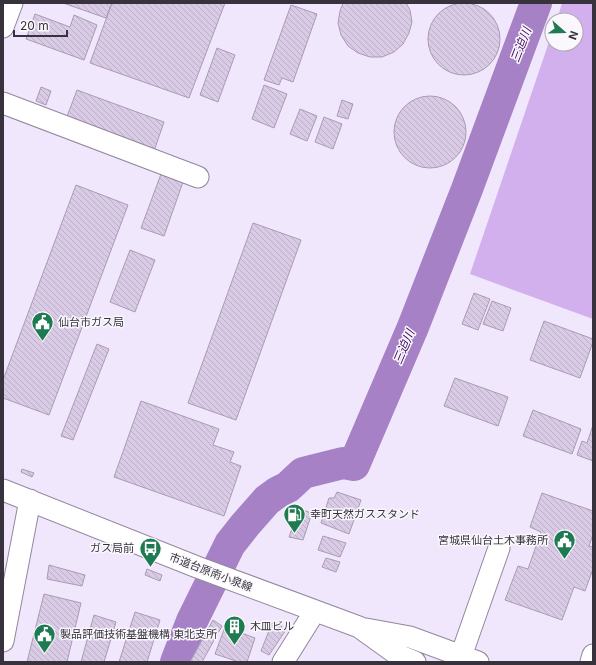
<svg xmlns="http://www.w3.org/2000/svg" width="596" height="665" viewBox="0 0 596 665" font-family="Inter,'Noto Sans JP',sans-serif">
<defs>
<pattern id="building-back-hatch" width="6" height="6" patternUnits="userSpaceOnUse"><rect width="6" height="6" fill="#d9cbe5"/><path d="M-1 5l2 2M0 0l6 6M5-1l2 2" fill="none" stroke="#bbafc5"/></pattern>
</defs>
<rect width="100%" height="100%" fill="#f1e7fc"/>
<path fill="#d1b0ed" d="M562 3H593V319L470 274 552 33V44H576V20H557Z"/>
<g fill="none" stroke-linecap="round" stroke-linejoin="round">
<path stroke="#a781c6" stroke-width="32" d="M176 662 192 621 230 544 245 525 267 500 278 492 288 487 303 473 343 463 354 465 413 327 467 189 536 3"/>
</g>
<path fill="url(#building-back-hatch)" stroke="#a89bb3" d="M428 39a36 36 0 1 1 72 0a36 36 0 1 1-72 0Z
M63 3H112L106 18Z
M112 3H225L189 98 90 63Z
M343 3H406L410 10 412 22 409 33 403 44 394 52 382 57H370L358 53 348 46 341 35 338 23 340 11Z
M291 5 317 14 293 82 282 78 279 85 264 80Z
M35 14 70 27 74 15 97 25 84 60 26 39Z
M217 48 235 55 218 102 200 95Z
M264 85 287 94 274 128 252 119Z
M41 87 51 91 46 105 36 101Z
M77 90 164 122 154 151 66 119Z
M394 132a36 36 0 1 1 72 0a36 36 0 1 1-72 0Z
M342 100 353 104 348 119 337 116Z
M300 109 317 116 307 141 290 134Z
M324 117 342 124 333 149 315 142Z
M161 174 183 182 164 236 141 228Z
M76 185 128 205 49 415 3 398V380Z
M253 223 301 240 236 420 188 403Z
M130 250 155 260 135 312 110 302Z
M474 293 490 299 478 330 462 324Z
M492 301 511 308 503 331 483 324Z
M544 321 593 339V342L580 378 530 360Z
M97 344 109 349 73 440 61 436Z
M455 378 508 397 498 426 444 406Z
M141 401 219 429 213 445 234 452 230 462 241 466 224 516 114 477Z
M533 410 581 429 572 454 523 436Z
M593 425V461L577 455 582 441 587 443Z
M22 469 34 473 32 477 21 472Z
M337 492 361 500 349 534 321 523 329 498H334Z
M542 493 593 511V535L589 546 593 547V569L585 591 574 587 562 620 505 600 518 566 528 569 541 532 530 527Z
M299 509 312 513 303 540 289 537Z
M323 536 346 543 340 557 318 550Z
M326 558 340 562 336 572 322 567Z
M49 565 85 575 82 586 47 579Z
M147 569 162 575 160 581 145 575Z
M44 594 81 603 67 662H27Z
M135 612 160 620 147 662H119Z
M94 615 116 622 104 662H81Z
M213 620 222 626 202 662H190Z
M272 623 282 626 281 628 286 630 269 655 261 651Z
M225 627 255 638 247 662H239L215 654Z"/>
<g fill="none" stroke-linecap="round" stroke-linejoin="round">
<defs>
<path id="minor" d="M3 27 12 3
M3 103 198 177
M3 490 197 567 359 627 398 655 415 662
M366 629 410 637 478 662
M3 641 30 500
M461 656 499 548
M283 662 315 611
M591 662 593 655"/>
</defs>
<use href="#minor" stroke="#93869e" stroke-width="23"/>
<use href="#minor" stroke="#fff" stroke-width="21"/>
</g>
<defs>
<symbol id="civic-pin" viewBox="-11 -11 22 30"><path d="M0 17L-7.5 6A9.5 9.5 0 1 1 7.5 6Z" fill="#1e7b51" stroke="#faf8fd"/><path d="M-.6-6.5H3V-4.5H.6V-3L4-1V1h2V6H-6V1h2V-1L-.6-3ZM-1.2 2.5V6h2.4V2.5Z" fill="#fff"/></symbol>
<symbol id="fuel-pin" viewBox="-11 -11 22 30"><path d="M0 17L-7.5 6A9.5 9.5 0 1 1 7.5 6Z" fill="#1e7b51" stroke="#faf8fd"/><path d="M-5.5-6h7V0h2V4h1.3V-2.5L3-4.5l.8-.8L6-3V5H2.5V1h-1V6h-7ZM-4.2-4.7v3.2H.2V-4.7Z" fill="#fff"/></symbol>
<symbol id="bus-pin" viewBox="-11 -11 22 30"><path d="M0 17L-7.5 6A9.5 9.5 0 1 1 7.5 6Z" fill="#1e7b51" stroke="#faf8fd"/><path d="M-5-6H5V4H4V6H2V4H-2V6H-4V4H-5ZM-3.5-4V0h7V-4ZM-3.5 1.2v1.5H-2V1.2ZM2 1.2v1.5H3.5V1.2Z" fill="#fff"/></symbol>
<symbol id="building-pin" viewBox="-11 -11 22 30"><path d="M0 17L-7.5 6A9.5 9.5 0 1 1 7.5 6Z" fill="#1e7b51" stroke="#faf8fd"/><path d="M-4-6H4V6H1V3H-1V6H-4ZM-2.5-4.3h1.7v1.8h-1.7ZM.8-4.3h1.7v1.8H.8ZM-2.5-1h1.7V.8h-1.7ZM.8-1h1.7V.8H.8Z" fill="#fff"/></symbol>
</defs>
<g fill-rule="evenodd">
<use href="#civic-pin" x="30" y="310" width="25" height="34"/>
<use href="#fuel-pin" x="282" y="502" width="25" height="34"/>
<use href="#civic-pin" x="552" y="528" width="25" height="34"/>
<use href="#bus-pin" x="138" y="536" width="25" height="34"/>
<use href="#building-pin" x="222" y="614" width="25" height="34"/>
<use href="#civic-pin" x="32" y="622" width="25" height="34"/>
</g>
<g text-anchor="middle" stroke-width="3" stroke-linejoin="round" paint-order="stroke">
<g font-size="11" fill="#37323c" stroke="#faf8fd" text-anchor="start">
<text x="58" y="326">仙台市ガス局</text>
<text x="310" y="518">幸町天然ガススタンド</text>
<text x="548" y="544" text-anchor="end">宮城県仙台土木事務所</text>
<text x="134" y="552" text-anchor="end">ガス局前</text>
<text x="250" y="630">木皿ビル</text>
<text x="60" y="638">製品評価技術基盤機構 東北支所</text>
</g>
<g font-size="11" fill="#37323c" stroke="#faf8fd">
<text transform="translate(211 572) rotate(21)" y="4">市道台原南小泉線</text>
</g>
<g font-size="12" font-style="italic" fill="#400a5f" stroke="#faf8fd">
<text transform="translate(521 45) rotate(-69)" y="4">三迫川</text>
<text transform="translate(404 347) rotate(-67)" y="4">三迫川</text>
</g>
</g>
<rect width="596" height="665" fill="none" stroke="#37323c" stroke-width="8"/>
<g transform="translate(564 32) rotate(110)"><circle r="19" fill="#faf8fd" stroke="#aca9b0"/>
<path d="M0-3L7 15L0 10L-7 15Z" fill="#1e7b51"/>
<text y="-6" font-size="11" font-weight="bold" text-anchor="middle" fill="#37323c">N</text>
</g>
<path d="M14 30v6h53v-6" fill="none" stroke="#37323c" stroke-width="2"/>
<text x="20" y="30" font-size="12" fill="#37323c" stroke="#faf8fd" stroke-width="3" paint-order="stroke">20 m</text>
</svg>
